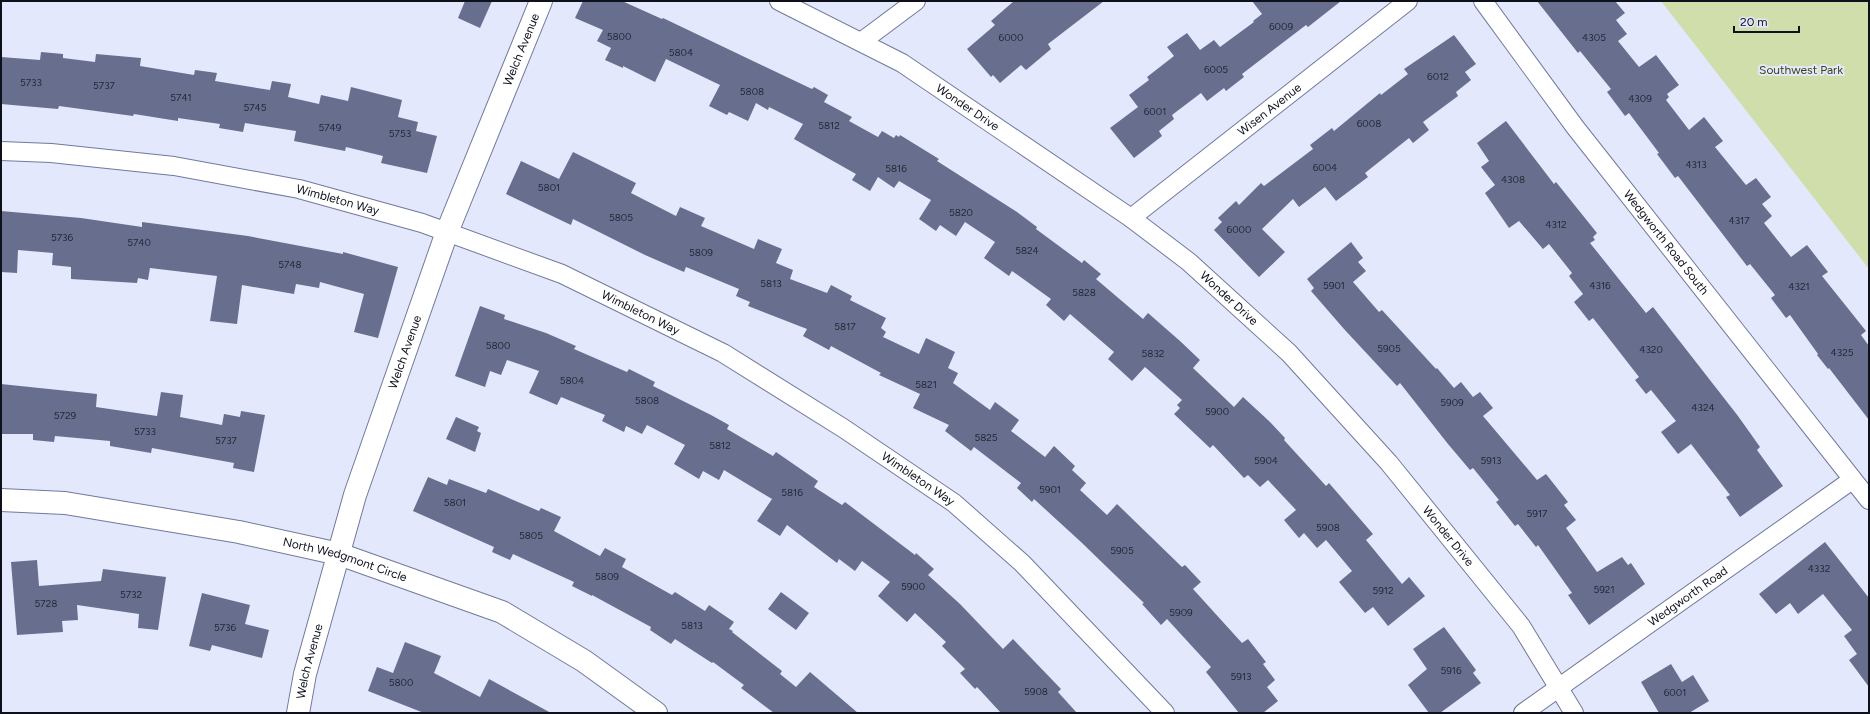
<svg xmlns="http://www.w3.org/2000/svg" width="1870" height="714" viewBox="0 0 1870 714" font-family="Figtree,sans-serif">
<rect width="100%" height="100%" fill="#e3e8fd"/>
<path fill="#cfdeab" d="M1661 1H1869V269Z"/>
<path fill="#686f8e" d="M465 1H492L480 28 458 18Z
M583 1H622L662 19 663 18 812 89 814 87 828 95 824 102 852 117 849 121 878 137 882 131 894 138 896 135 899 137 900 135 939 159 937 161 1017 212 1037 227 1036 229 1082 263 1084 260 1101 274 1096 279 1143 319 1148 313 1180 341 1200 360 1193 368 1234 407 1243 397 1270 422 1285 438 1284 440 1326 486 1329 483 1373 534 1366 540 1402 584 1409 577 1425 596 1388 626 1373 607 1365 613 1339 582 1352 571 1326 540 1317 548 1304 533 1299 538 1284 520 1296 510 1268 480 1260 487 1248 475 1244 478 1213 445 1210 448 1174 414 1180 408 1177 405 1182 400 1145 367 1132 381 1108 359 1114 352 1070 314 1064 321 1046 305 1051 299 1012 271 1009 276 984 258 995 242 965 222 956 236 940 225 936 231 919 219 931 200 899 181 894 188 878 177 870 191 852 180 856 174 794 139 803 124 769 107 768 110 756 103 748 121 729 112 727 115 709 106 720 85 666 59 655 82 623 66V68L605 60 611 48 597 41 603 30 575 18Z
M1014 1H1104L1048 44 1051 49 1026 70 1021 65 1000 83 993 75 991 77 967 49 995 25 991 21Z
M1252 1H1341L1308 27 1306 25 1242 74 1244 77 1226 91 1224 88 1207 101 1201 93 1172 115 1174 119 1159 131 1162 136 1134 158 1110 128 1138 107 1129 95 1149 80 1147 77 1174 56 1167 47 1187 33 1200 50 1214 40 1220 47 1254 22 1253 21 1262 14Z
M1537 1H1615L1625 13 1616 20 1627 34 1618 41 1639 67 1656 55 1679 85 1667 94 1669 97 1666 100 1689 130 1704 117 1723 141 1715 147 1746 185 1756 178 1771 197 1762 204 1772 216 1764 223 1791 257 1807 245 1828 272 1822 276 1866 331 1861 335 1869 346V420L1829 368 1828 369 1817 355 1818 354 1790 315 1786 318 1771 298 1775 295 1750 264 1747 266 1678 176 1675 178 1657 154 1659 153 1629 113 1625 116 1607 92 1611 89 1580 51 1578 53Z
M1454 35 1476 64 1465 72 1471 80 1456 92 1458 96 1423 122 1429 130 1413 143 1409 138 1365 173 1368 177 1336 201 1325 187 1299 207 1293 199 1262 229 1285 252 1259 277 1214 230 1222 222 1218 218 1236 201 1239 205 1261 183 1264 186 1313 149 1310 145 1332 128 1334 131 1380 93 1381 95 1408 74 1404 69Z
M41 52 63 54V58L95 62 96 54 141 58 140 66 194 75 195 70 217 73 215 81 270 90 272 81 291 84 288 97 319 104 321 95 348 101 351 87 402 100 398 117 418 122 416 131 437 136 427 173 381 163 383 156 346 147 345 151 294 141 296 131 245 123 243 132 219 128 220 124 178 118V121L134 114 133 116 59 106 58 109 1 104V57L40 60Z
M1506 121 1554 184 1556 182 1597 233 1593 237 1595 240 1590 243 1646 313 1653 307 1738 416 1760 447 1757 450 1783 486 1740 517 1726 497 1730 495 1691 444 1678 454 1661 432 1676 421 1651 390 1646 394 1635 380 1639 377 1593 318 1589 321 1574 302 1583 294 1569 276 1572 273 1549 244 1543 249 1519 221 1509 228 1485 193 1495 185 1481 167 1489 161 1477 143Z
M573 152 636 183 631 193 676 216 680 207 705 218 701 226 754 249 758 239 782 249 776 263 793 270 790 279 827 293 831 285 852 296 850 300 886 318 881 328 886 332 883 337 919 354 926 338 955 352 948 368 958 373 953 383 990 410 995 402 1019 420 1011 431 1045 457 1054 446 1075 466 1072 470 1086 483 1080 490 1107 515 1117 504 1182 567 1185 565 1201 582 1193 589 1242 643 1248 639 1266 662 1263 664 1275 680 1267 687 1278 701 1263 713H1239L1206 672 1211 667 1167 619 1161 625 1142 604 1144 603 1081 542 1034 499 1032 502 1017 488 1021 483 974 447 971 451 945 431 949 425 913 408 920 394 879 375 881 373 831 346 829 350 803 336 807 329 748 306 750 302 736 296 739 289 686 267 684 272 645 255 573 219 571 225 506 194 521 161 559 179Z
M1 211 81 218 142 227V222L248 236 343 254V252L398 267 378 338 354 332 364 294 320 282 319 288 296 284 294 294 242 285 237 324 210 321 217 276 150 268 148 280 138 278 137 283 71 279V267L52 265 53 253 18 250 17 273 1 272Z
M1351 242 1363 258 1358 262 1366 271 1353 282 1379 312 1382 310 1436 369 1437 368 1454 388 1461 382 1473 397 1480 392 1493 408 1483 416 1537 480 1546 474 1568 502 1564 505 1576 520 1566 528 1597 572 1622 557 1628 565 1631 563 1645 584 1589 625 1568 595 1572 593 1538 545 1536 547 1518 524 1515 526 1496 502 1499 500 1473 468 1470 470 1448 444 1400 383 1397 386 1344 329 1311 291 1314 288 1307 279Z
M480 306 505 315 504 319 546 333 576 346 574 349 627 372 629 369 655 382 653 386 711 415 729 425 727 429 773 456 776 452 818 481 814 487 842 505 845 502 915 555 916 553 934 569 928 575 960 604 1003 649 1013 639 1061 689 1058 692 1077 713H1001L977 687 975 689 960 673 965 669 942 646 946 642 915 613 907 622 878 596 890 582 862 561 855 571 839 559 837 563 787 525 780 536 757 521 772 499 724 470 719 480 703 471 699 479 674 464 685 445 647 425 642 434 626 426 624 432 602 421 605 415 561 397 557 405 529 393 539 371 507 360 501 375 490 371 485 387 455 376Z
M1 384 97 394 96 407 157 416 161 392 183 395 180 417 222 425 224 414 240 417 241 411 265 415 254 472 233 468 234 463 152 448 151 453 110 446V441L55 436 54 442 33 440V434H1Z
M456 417 479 427 477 431 481 433 475 452 446 439Z
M428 477 447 485 449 479 486 493 488 489 539 511 541 508 561 517 554 531 600 556 605 548 626 559 622 567 672 595 675 592 705 611 709 605 734 622 729 629 733 631 732 632 782 671 780 674 796 687 810 672 858 713H774L741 688 744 685 713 662 712 663 675 639 671 644 650 630 651 627 592 595V596L572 586 574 582 513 554 510 560 492 552 494 547 413 511Z
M1825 542 1869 598V687L1849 660 1857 654 1844 636 1852 630 1823 594 1798 614 1790 603 1776 614 1759 594Z
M37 560 39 586 101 581 103 569 166 577 158 630 138 628 139 614 77 605 78 620 62 621 63 632 17 635 11 562Z
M781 592 809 613 796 630 768 609Z
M202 593 250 605 245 624 269 630 262 658 212 645 210 651 189 646Z
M1444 627 1476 670 1473 673 1481 683 1440 713H1429L1408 685 1427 669 1413 649Z
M405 642 441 656 434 673 480 697 489 679 551 713H424L368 691 377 667 393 673Z
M1671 664 1682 682 1693 675 1709 701 1689 713H1659L1641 682Z"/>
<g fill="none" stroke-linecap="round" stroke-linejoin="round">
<defs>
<g id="street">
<path id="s1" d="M779 1 902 63 1131 218 1189 262 1289 353 1389 463 1521 626 1574 713"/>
<path id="s2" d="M1483 1 1575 127 1869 500"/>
<path d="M861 42 916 1"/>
<path id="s3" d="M1 151 51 153 174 166 299 189 422 223 562 274 723 353 843 428 954 503 1022 563 1165 713"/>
<path id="s4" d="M1131 218 1408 1"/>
<path id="s5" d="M1523 713 1852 480"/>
</g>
<g id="secondary">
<path id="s6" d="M1 500 65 503 239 532 339 554 502 612 584 661 656 713"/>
<path id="s7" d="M298 713 305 674 355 495 447 232 541 1"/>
</g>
</defs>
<use href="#street" stroke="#727a99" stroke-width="20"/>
<use href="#secondary" stroke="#727a99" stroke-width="24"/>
<use href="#street" stroke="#fff" stroke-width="18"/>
<use href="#secondary" stroke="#fff" stroke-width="22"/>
</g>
<g text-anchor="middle" stroke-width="4" stroke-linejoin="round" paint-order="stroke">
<g font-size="10" fill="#242838">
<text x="1281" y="30">6009</text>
<text x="619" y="40">5800</text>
<text x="1011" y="41">6000</text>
<text x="1594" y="41">4305</text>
<text x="681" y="56">5804</text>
<text x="1216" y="73">6005</text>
<text x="1438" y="80">6012</text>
<text x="31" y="86">5733</text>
<text x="104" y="89">5737</text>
<text x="752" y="95">5808</text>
<text x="181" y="101">5741</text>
<text x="1640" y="102">4309</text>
<text x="255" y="111">5745</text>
<text x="1155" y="115">6001</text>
<text x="1369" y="127">6008</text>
<text x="829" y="129">5812</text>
<text x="330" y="131">5749</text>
<text x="400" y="137">5753</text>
<text x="1696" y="168">4313</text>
<text x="1325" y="171">6004</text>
<text x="896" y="172">5816</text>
<text x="1513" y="183">4308</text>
<text x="549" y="191">5801</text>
<text x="961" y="216">5820</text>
<text x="621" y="221">5805</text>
<text x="1739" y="224">4317</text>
<text x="1556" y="228">4312</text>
<text x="1239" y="233">6000</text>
<text x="62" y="241">5736</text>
<text x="139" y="246">5740</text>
<text x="1027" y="254">5824</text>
<text x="701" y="256">5809</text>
<text x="290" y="268">5748</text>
<text x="771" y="287">5813</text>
<text x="1334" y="289">5901</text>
<text x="1600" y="289">4316</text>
<text x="1799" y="290">4321</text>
<text x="1084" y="296">5828</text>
<text x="845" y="330">5817</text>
<text x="498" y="349">5800</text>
<text x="1389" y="352">5905</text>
<text x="1651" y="353">4320</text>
<text x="1842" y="356">4325</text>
<text x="1153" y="357">5832</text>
<text x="572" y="384">5804</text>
<text x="926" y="388">5821</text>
<text x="647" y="404">5808</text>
<text x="1452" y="406">5909</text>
<text x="1703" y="411">4324</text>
<text x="1217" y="415">5900</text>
<text x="65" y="419">5729</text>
<text x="145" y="435">5733</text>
<text x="986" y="441">5825</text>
<text x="226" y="444">5737</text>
<text x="720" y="449">5812</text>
<text x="1266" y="464">5904</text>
<text x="1491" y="464">5913</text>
<text x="1050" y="493">5901</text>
<text x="792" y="496">5816</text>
<text x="455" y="506">5801</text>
<text x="1537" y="517">5917</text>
<text x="1328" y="531">5908</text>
<text x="531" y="539">5805</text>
<text x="1122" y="554">5905</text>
<text x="1819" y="572">4332</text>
<text x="607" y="580">5809</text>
<text x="913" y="590">5900</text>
<text x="1604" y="593">5921</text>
<text x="1383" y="594">5912</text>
<text x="131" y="598">5732</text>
<text x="46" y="607">5728</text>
<text x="1181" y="616">5909</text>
<text x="692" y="629">5813</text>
<text x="225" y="631">5736</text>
<text x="1451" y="674">5916</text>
<text x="1241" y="680">5913</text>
<text x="401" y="686">5800</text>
<text x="1036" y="695">5908</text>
<text x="1675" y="696">6001</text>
</g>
<g font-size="12" fill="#0e111c" stroke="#e3e8fd">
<text dy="4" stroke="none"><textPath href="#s7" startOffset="701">Welch Avenue</textPath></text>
<text dy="4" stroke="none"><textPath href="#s1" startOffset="217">Wonder Drive</textPath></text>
<text dy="4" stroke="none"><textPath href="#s4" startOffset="176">Wisen Avenue</textPath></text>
<text dy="4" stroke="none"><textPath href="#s3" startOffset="341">Wimbleton Way</textPath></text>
<text dy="4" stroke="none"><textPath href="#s2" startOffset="303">Wedgworth Road South</textPath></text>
<text dy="4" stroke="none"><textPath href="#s1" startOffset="541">Wonder Drive</textPath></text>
<text dy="4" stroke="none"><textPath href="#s3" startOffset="665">Wimbleton Way</textPath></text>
<text dy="4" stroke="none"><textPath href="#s7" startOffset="377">Welch Avenue</textPath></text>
<text dy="4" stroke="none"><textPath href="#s3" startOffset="989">Wimbleton Way</textPath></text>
<text dy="4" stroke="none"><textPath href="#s1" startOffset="865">Wonder Drive</textPath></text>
<text dy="4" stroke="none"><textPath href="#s6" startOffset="350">North Wedgmont Circle</textPath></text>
<text dy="4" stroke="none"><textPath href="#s5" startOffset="202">Wedgworth Road</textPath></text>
<text dy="4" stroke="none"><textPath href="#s7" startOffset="53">Welch Avenue</textPath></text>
</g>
<g font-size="12" fill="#394414" stroke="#e3e8fd">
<text x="1801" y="74">Southwest Park</text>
</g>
</g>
<rect width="1870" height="714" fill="none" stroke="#0e111c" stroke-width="4"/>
<path d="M1734 26v6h65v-6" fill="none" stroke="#0e111c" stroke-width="2"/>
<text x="1740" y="26" font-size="12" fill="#0e111c" stroke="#e3e8fd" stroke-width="3" paint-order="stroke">20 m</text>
</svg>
